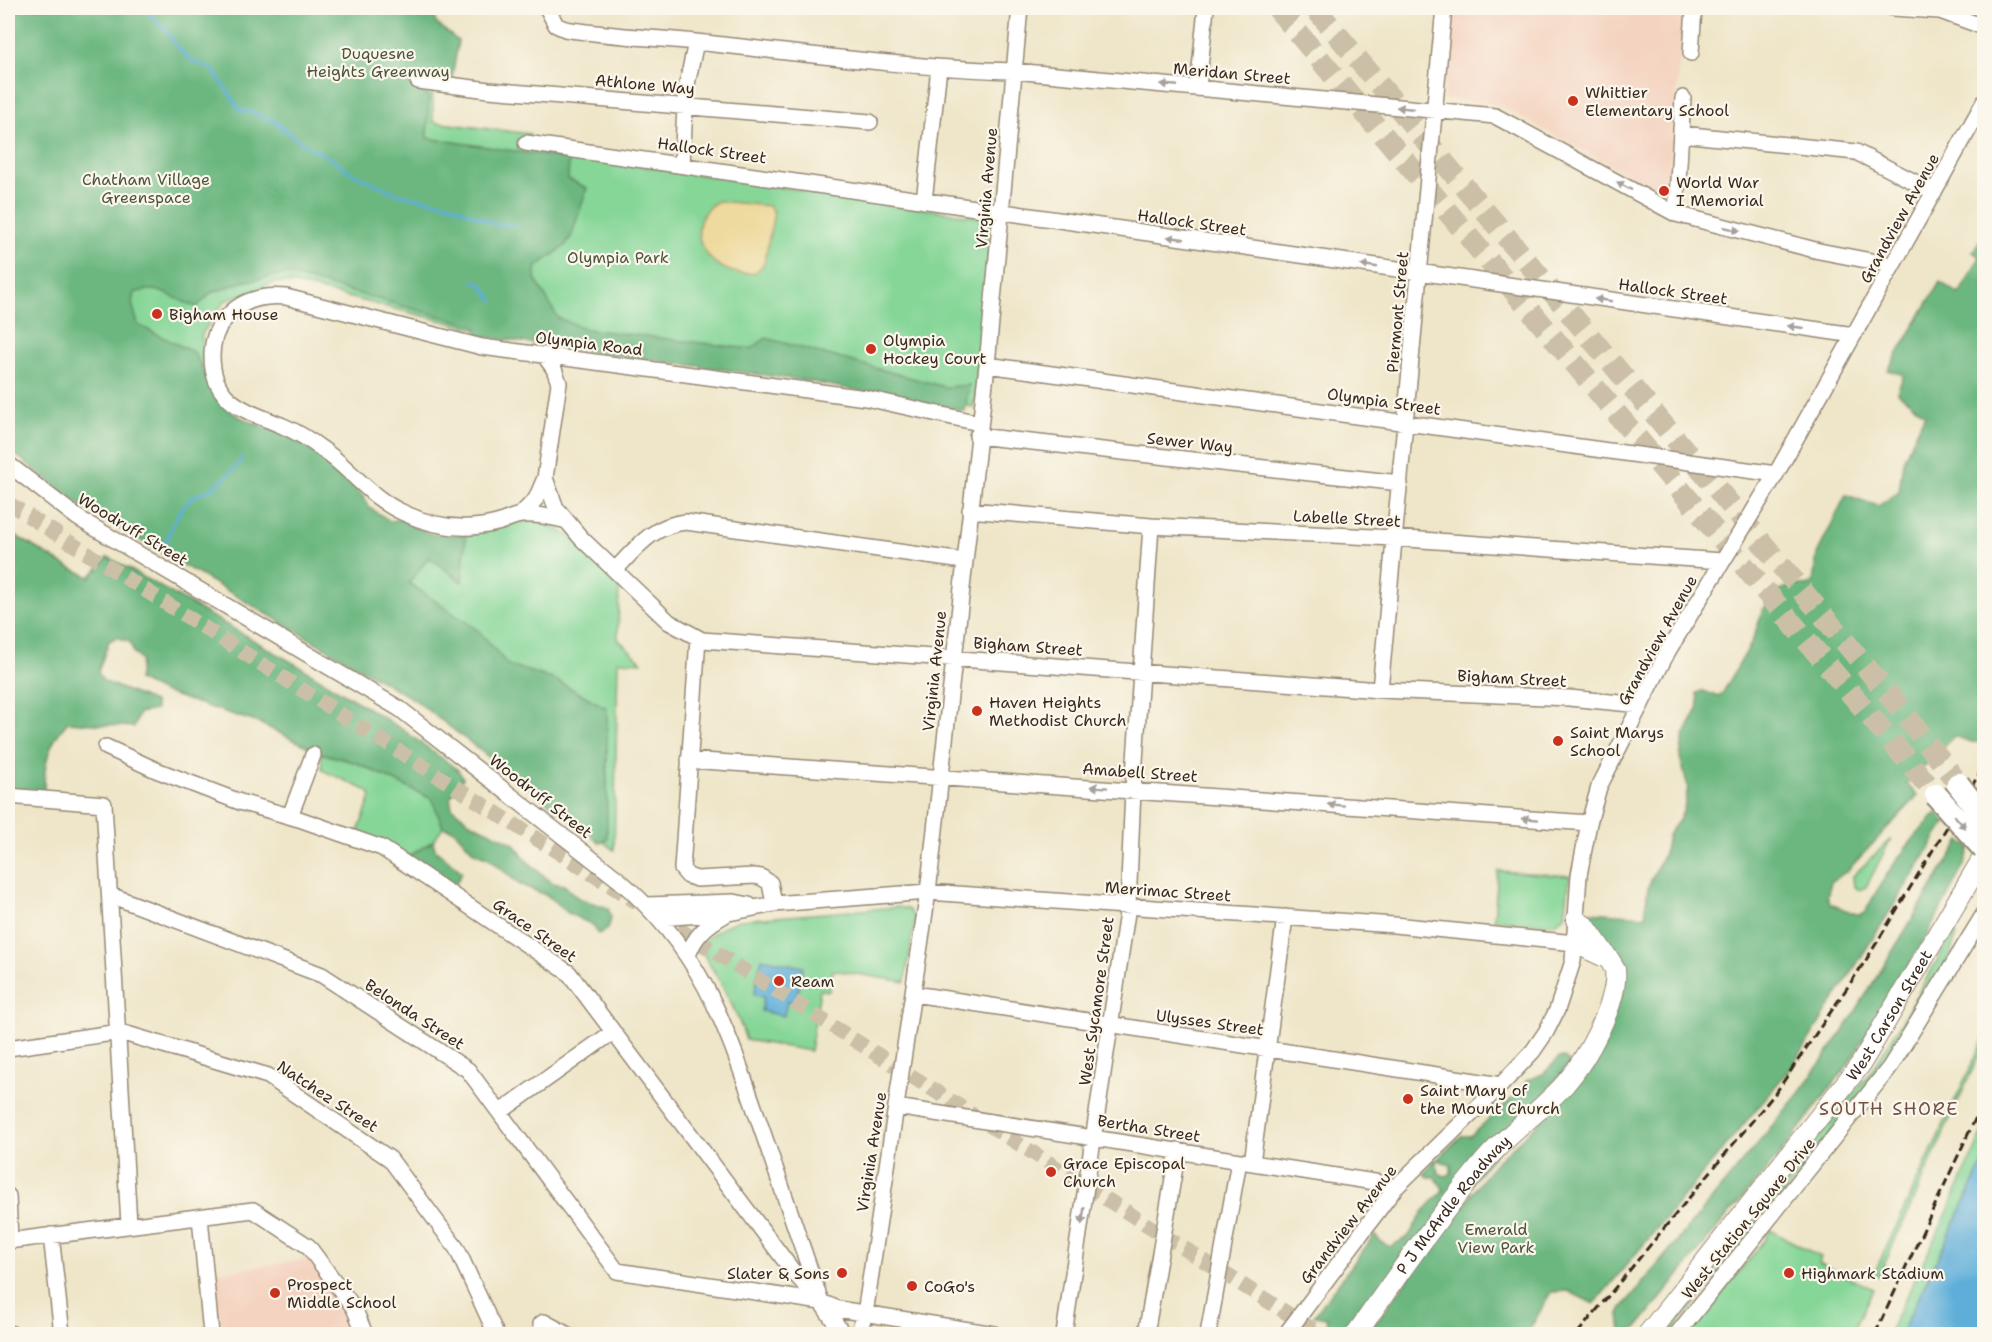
<svg xmlns="http://www.w3.org/2000/svg" width="1992" height="1342" viewBox="0 0 1992 1342" font-family="'Shantell Sans',sans-serif">
<rect width="100%" height="100%" fill="#fbf7ec"/>
<filter id="ink" filterUnits="userSpaceOnUse"><feTurbulence type="fractalNoise" baseFrequency=".0167" numOctaves="2"/><feDisplacementMap in="SourceGraphic" scale="12" xChannelSelector="R" yChannelSelector="G"/><feConvolveMatrix kernelMatrix="1 2 1 2 8 2 1 2 1" color-interpolation-filters="sRGB"/></filter>
<filter id="wash" filterUnits="userSpaceOnUse"><feTurbulence type="fractalNoise" baseFrequency=".008" numOctaves="4" result="noise"/><feDisplacementMap in="SourceGraphic" scale="24" xChannelSelector="R" yChannelSelector="G"/><feGaussianBlur stdDeviation="1.35" result="paint"/><feColorMatrix in="noise" values="0 0 0 0 0 0 0 0 0 0 0 0 0 0 0 0 0 1.4 0 .05"/><feComposite in="paint" operator="in"/></filter>
<g filter="url(#wash)">
<rect width="100%" height="100%" fill="#efe6c9"/>
<path fill="#f4d3c0" d="M1450 8H1685L1666 196 1497 104 1443 99Z
M309 1259 349 1313 358 1334H222L214 1273Z"/>
<path fill="#85d697" stroke="#60805a" stroke-width="1.5" d="M8 8 432 31 433 122 530 134 529 149 992 219 974 407 761 367 511 338 296 284 276 282 225 301 202 334 203 375 210 402 389 524 445 544 466 541V532C485 528 503 523 522 521 561 516 591 558 617 582L619 588 618 639 642 662 618 661 614 850 419 698 92 503Z
M321 753 357 763 432 799 443 827 433 841 408 857 358 832 371 797 368 791 322 770Z
M1891 839 1866 887 1860 890 1854 887 1853 876Z
M1498 871 1570 876 1565 916 1553 924 1494 920Z
M898 907 908 909 915 918 905 982 833 970 829 991 820 990 810 1051 746 1040C738 1015 726 991 712 968 708 962 702 955 703 947 706 933 727 925 739 920Z
M1956 928C1962 986 1718 1274 1670 1334H1665L1878 1062Z
M1984 1038V1044L1926 1172 1922 1171Z
M1984 1130V1162L1901 1334H1888L1942 1224Z
M1921 1173 1925 1175 1879 1276 1874 1274Z
M1770 1230 1821 1257 1819 1263 1873 1289 1852 1334H1690L1765 1239Z"/>
<path fill="#6cb780" stroke="#54704f" stroke-width="1.5" d="M8 8H431L436 23 458 41 452 80 413 75 409 85 429 97 427 138 569 159 568 179 587 188 571 237 564 247 537 266 535 278 558 318 586 329 751 349 766 338 945 387 969 385 965 411 807 381 478 336 476 326 286 274 242 282 211 293 197 307C172 300 162 283 134 293L132 303 138 325 195 353C203 370 211 390 224 405 239 422 266 425 286 435 303 443 366 490 368 507L390 521 399 519 430 534 466 535 462 582 429 557 409 583 479 631 508 665 553 679 607 708V840L600 843 415 700 83 507 8 449Z
M1984 233V743L1972 742 1954 736 1907 784 1917 795 1914 800 1847 871 1831 882 1827 896 1830 904 1859 915 1866 911C1885 873 1907 843 1937 813L1946 822 1793 1065 1594 1304 1568 1291 1551 1292 1527 1334H1367L1493 1165 1557 1106 1622 993 1625 969 1592 922 1590 912 1645 916 1648 887 1665 851 1668 835 1680 819 1684 809 1688 787 1680 757 1684 736 1699 707 1697 693 1704 691 1718 697 1722 694 1752 642 1763 610 1776 592 1794 584 1806 586 1813 583 1817 554 1846 495 1878 506 1899 492 1903 461 1925 414 1897 392 1904 375 1888 370 1940 282 1959 294 1980 257 1973 252Z
M8 531 64 565 90 577 108 557 302 668 402 729 458 770 463 778 450 798 452 808 470 822 513 843 526 860 552 883 564 885 578 898 608 908 611 918 608 929 598 934 593 925 568 913 548 896 519 884 489 858 474 852 454 830 443 827 432 799 357 763 321 753 259 723 163 692 138 680 141 660 134 653 130 642 117 637 109 641 98 672 103 681 154 702 156 710 139 713 134 727 68 722C49 742 44 762 44 790L29 793 8 790Z
M1961 840 1970 848 1965 863 1925 939 1849 1063 1781 1153 1721 1223 1637 1328 1624 1333 1621 1331 1619 1314 1622 1308 1800 1092 1846 1027Z
M433 841 435 849 462 872 454 887 408 857Z
M1559 1058H1564L1570 1063 1347 1334H1300L1312 1318 1318 1331 1328 1328 1327 1318 1314 1316 1373 1237 1375 1235 1381 1242 1390 1247 1409 1236 1423 1212 1444 1190 1435 1177H1429L1424 1174 1435 1159 1439 1174 1446 1176 1451 1174V1164L1437 1160 1461 1136H1470L1518 1093 1527 1080 1543 1074Z"/>
<path fill="#eeda9e" stroke="#94825e" stroke-width="1.5" d="M718 201 769 206 774 213 764 264 755 273C705 280 678 222 718 201Z"/>
<path fill="#5faed9" stroke="#4d6c7c" stroke-width="1.5" d="M762 958 803 967 796 1002 787 1001 784 1016 761 1011 764 997 754 995Z
M1984 1162V1334H1901Z"/>
<g fill="none" stroke-linecap="round" stroke-linejoin="round">
<path stroke="#5faed9" stroke-width="3" d="M143 8 169 33 173 42 189 59 213 70 241 111 251 112 274 121 299 141 337 162 348 171 395 193 452 205 497 225 514 224
M474 281 480 283 493 300
M157 551 162 548C172 532 173 517 189 500 194 494 202 494 209 490 218 485 238 467 242 458"/>
</g>
</g>
<g filter="url(#ink)">
<g fill="none" stroke-linecap="round" stroke-linejoin="round">
<path stroke="#cbc0a7" stroke-width="15" stroke-dasharray="15 8" stroke-linecap="butt" d="M8 503 638 903
M658 916 1320 1334"/>
<path stroke="#cbc0a7" stroke-width="22" stroke-dasharray="22 11" stroke-linecap="butt" d="M1277 8 1936 795
M1315 8 1901 709 1954 778"/>
<defs>
<path id="minor" d="M547 8 556 25 565 29C614 37 664 38 714 44 814 55 914 68 1014 71L1495 116 1676 214 1819 251 1892 265
M1893 8 1940 11 1984 27
M1691 53 1694 8
M418 81 489 90 870 122
M1198 88 1206 8
M1681 134 1856 152 1934 192
M526 143 1854 335
M682 164 686 89 696 42
M924 201 939 68
M1676 214 1683 98
M544 355 554 369 559 383 545 478 556 508 581 538 669 622 702 640 1380 690 1569 698 1641 705
M987 365 1776 474
M977 436 1400 483
M8 464 78 518 400 709 619 880C705 954 726 1027 762 1130 782 1187 801 1245 821 1302L843 1334
M970 510 1151 526 1393 538 1722 561
M520 515 536 499 545 478
M563 520C550 517 537 514 523 515 514 515 505 521 497 523 465 531 433 527 404 513 371 499 351 469 322 449 310 440 297 432 283 426 248 411 212 404 212 356 212 342 216 329 225 319 240 300 263 295 286 297L482 347 866 398 979 423
M615 570C637 547 653 525 686 522L963 561
M698 638 682 869 688 876 697 879 754 876 761 877 770 883 774 904
M1380 690 1444 8
M106 747 156 770 240 802 299 819 382 848 569 973 795 1274 817 1298
M689 760 1589 823
M8 796 104 804 129 1224
M290 816 313 755
M110 895 322 975 468 1070 617 1271 821 1302 838 1309 994 1334
M647 905 734 902 749 905
M659 918 729 913 774 904 928 892 1394 925 1575 943
M688 956C694 936 707 925 725 915
M914 994 1501 1085
M8 1048 120 1032 268 1076 390 1159 457 1249 496 1334
M896 1107 1387 1184 1395 1188
M500 1112 613 1032
M1252 1163 1285 917
M8 1196 10 1240
M200 1217 211 1334
M51 1235 62 1334
M8 1241 253 1210 308 1246 354 1308 365 1334
M541 1324 544 1322 566 1334
M8 1333 12 1334
M858 1334 865 1314 928 892 987 365 1020 8
M1064 1334 1128 906 1133 790 1151 526
M1146 1334 1178 1150
M1208 1334 1239 1161
M1286 1334 1395 1188 1501 1085 1533 1051 1546 1032 1557 1010 1573 961 1579 875 1589 823 1599 787 1668 651 1776 474 1984 102
M1677 1334 1890 1067 1984 914"/>
<g id="major">
<path d="M1576 920 1586 927 1607 957"/>
<path id="s1" d="M1356 1334C1397 1276 1437 1218 1483 1163 1507 1134 1540 1112 1565 1084 1586 1060 1619 1002 1615 969L1609 959 1575 943"/>
<path id="s2" d="M1648 1334 1860 1065 1984 856"/>
</g>
</defs>
<use href="#minor" stroke="#958874" stroke-width="18"/>
<use href="#major" stroke="#958874" stroke-width="22"/>
<use href="#minor" stroke="#fff" stroke-width="15"/>
<use href="#major" stroke="#fff" stroke-width="20"/>
<path stroke="#3b2a1e" stroke-width="3" stroke-dasharray="9 4.5" stroke-linecap="butt" d="M1577 1334 1777 1091 1868 957 1984 766
M1875 1334 1984 1100"/>
<defs>
<path id="highway-bridge" d="M1958 784 1984 818
M1936 795 1984 849"/>
</defs>
<use href="#highway-bridge" stroke="#958874" stroke-width="26" stroke-linecap="butt"/>
<use href="#highway-bridge" stroke="#fff" stroke-width="22"/>
</g>
<defs><path id="oneway-solid" d="M-6-.8H1V-3.2L6.5 0L1 3.2V.8H-6Z" transform="scale(1.5)"/></defs>
<g fill="#a79f9a">
<use href="#oneway-solid" transform="translate(1169 85) rotate(-175)"/>
<use href="#oneway-solid" transform="translate(1405 108) rotate(-174)"/>
<use href="#oneway-solid" transform="translate(1624 186) rotate(-152)"/>
<use href="#oneway-solid" transform="translate(1732 229) rotate(14)"/>
<use href="#oneway-solid" transform="translate(1176 238) rotate(-172)"/>
<use href="#oneway-solid" transform="translate(1369 266) rotate(-172)"/>
<use href="#oneway-solid" transform="translate(1603 300) rotate(-172)"/>
<use href="#oneway-solid" transform="translate(1796 327) rotate(-172)"/>
<use href="#oneway-solid" transform="translate(1099 787) rotate(-176)"/>
<use href="#oneway-solid" transform="translate(1336 805) rotate(-176)"/>
<use href="#oneway-solid" transform="translate(1530 819) rotate(-176)"/>
<use href="#oneway-solid" transform="translate(1960 822) rotate(49)"/>
<use href="#oneway-solid" transform="translate(1083 1216) rotate(99)"/>
</g>
</g>
<g fill="#c8321e" stroke="#fbf7ec" stroke-width="2">
<circle cx="1573" cy="101" r="6"/>
<circle cx="1664" cy="191" r="6"/>
<circle cx="157" cy="314" r="6"/>
<circle cx="871" cy="349" r="6"/>
<circle cx="977" cy="711" r="6"/>
<circle cx="1558" cy="741" r="6"/>
<circle cx="779" cy="981" r="6"/>
<circle cx="1408" cy="1099" r="6"/>
<circle cx="1051" cy="1172" r="6"/>
<circle cx="842" cy="1273" r="6"/>
<circle cx="1789" cy="1273" r="6"/>
<circle cx="912" cy="1286" r="6"/>
<circle cx="275" cy="1293" r="6"/>
</g>
<g text-anchor="middle" stroke-width="4.5" stroke-linejoin="round" paint-order="stroke">
<g font-size="16" fill="#4e553c" stroke="#fbf7ec">
<text x="378" y="59">Duquesne<tspan x="378" dy="18">Heights Greenway</tspan></text>
<text x="146" y="185">Chatham Village<tspan x="146" dy="18">Greenspace</tspan></text>
<text x="618" y="263">Olympia Park</text>
<text x="1496" y="1235">Emerald<tspan x="1496" dy="18">View Park</tspan></text>
</g>
<g font-size="16" fill="#3b2a1e" stroke="#fbf7ec">
<text transform="translate(1232 73) rotate(5)" y="6">Meridan Street</text>
<text transform="translate(645 84) rotate(5)" y="6">Athlone Way</text>
<text transform="translate(712 150) rotate(8)" y="6">Hallock Street</text>
<text transform="translate(986 188) rotate(-85)" y="6">Virginia Avenue</text>
<text transform="translate(1899 218) rotate(-61)" y="6">Grandview Avenue</text>
<text transform="translate(1192 222) rotate(8)" y="6">Hallock Street</text>
<text transform="translate(1673 291) rotate(8)" y="6">Hallock Street</text>
<text transform="translate(1397 312) rotate(-85)" y="6">Piermont Street</text>
<text transform="translate(589 343) rotate(7)" y="6">Olympia Road</text>
<text transform="translate(1384 401) rotate(8)" y="6">Olympia Street</text>
<text transform="translate(1190 442) rotate(6)" y="6">Sewer Way</text>
<text transform="translate(1347 518) rotate(3)" y="6">Labelle Street</text>
<text transform="translate(133 529) rotate(31)" y="6">Woodruff Street</text>
<text transform="translate(1657 640) rotate(-61)" y="6">Grandview Avenue</text>
<text transform="translate(1028 646) rotate(4)" y="6">Bigham Street</text>
<text transform="translate(934 671) rotate(-84)" y="6">Virginia Avenue</text>
<text transform="translate(1512 678) rotate(3)" y="6">Bigham Street</text>
<text transform="translate(1140 772) rotate(4)" y="6">Amabell Street</text>
<text transform="translate(541 796) rotate(38)" y="6">Woodruff Street</text>
<text transform="translate(1168 891) rotate(4)" y="6">Merrimac Street</text>
<text transform="translate(535 930) rotate(35)" y="6">Grace Street</text>
<text transform="translate(1096 1001) rotate(-82)" y="6">West Sycamore Street</text>
<text transform="translate(415 1014) rotate(33)" y="6">Belonda Street</text>
<text dy="6" stroke="none"><textPath href="#s2" startOffset="400">West Carson Street</textPath></text>
<text transform="translate(1210 1022) rotate(8)" y="6">Ulysses Street</text>
<text transform="translate(328 1096) rotate(33)" y="6">Natchez Street</text>
<text transform="translate(1149 1128) rotate(9)" y="6">Bertha Street</text>
<text transform="translate(871 1152) rotate(-81)" y="6">Virginia Avenue</text>
<text dy="6" stroke="none"><textPath href="#s1" startOffset="162">P J McArdle Roadway</textPath></text>
<text transform="translate(1748 1218) rotate(-51)" y="6">West Station Square Drive</text>
<text transform="translate(1348 1224) rotate(-52)" y="6">Grandview Avenue</text>
</g>
<g font-size="16" fill="#3b2a1e" stroke="#fbf7ec" text-anchor="start">
<text x="1585" y="98">Whittier<tspan x="1585" dy="18">Elementary School</tspan></text>
<text x="1676" y="188">World War<tspan x="1676" dy="18">I Memorial</tspan></text>
<text x="169" y="320">Bigham House</text>
<text x="883" y="346">Olympia<tspan x="883" dy="18">Hockey Court</tspan></text>
<text x="989" y="708">Haven Heights<tspan x="989" dy="18">Methodist Church</tspan></text>
<text x="1570" y="738">Saint Marys<tspan x="1570" dy="18">School</tspan></text>
<text x="791" y="987">Ream</text>
<text x="1420" y="1096">Saint Mary of<tspan x="1420" dy="18">the Mount Church</tspan></text>
<text x="1063" y="1169">Grace Episcopal<tspan x="1063" dy="18">Church</tspan></text>
<text x="830" y="1279" text-anchor="end">Slater &amp; Sons</text>
<text x="1801" y="1279">Highmark Stadium</text>
<text x="287" y="1290">Prospect<tspan x="287" dy="18">Middle School</tspan></text>
<text x="924" y="1292">CoGo's</text>
</g>
<g font-size="18" letter-spacing="1.5" fill="#705147" stroke="#fbf7ec">
<text x="1889" y="1115">SOUTH SHORE</text>
</g>
</g>
<rect width="1992" height="1342" fill="none" stroke="#fbf7ec" stroke-width="30"/>
</svg>
